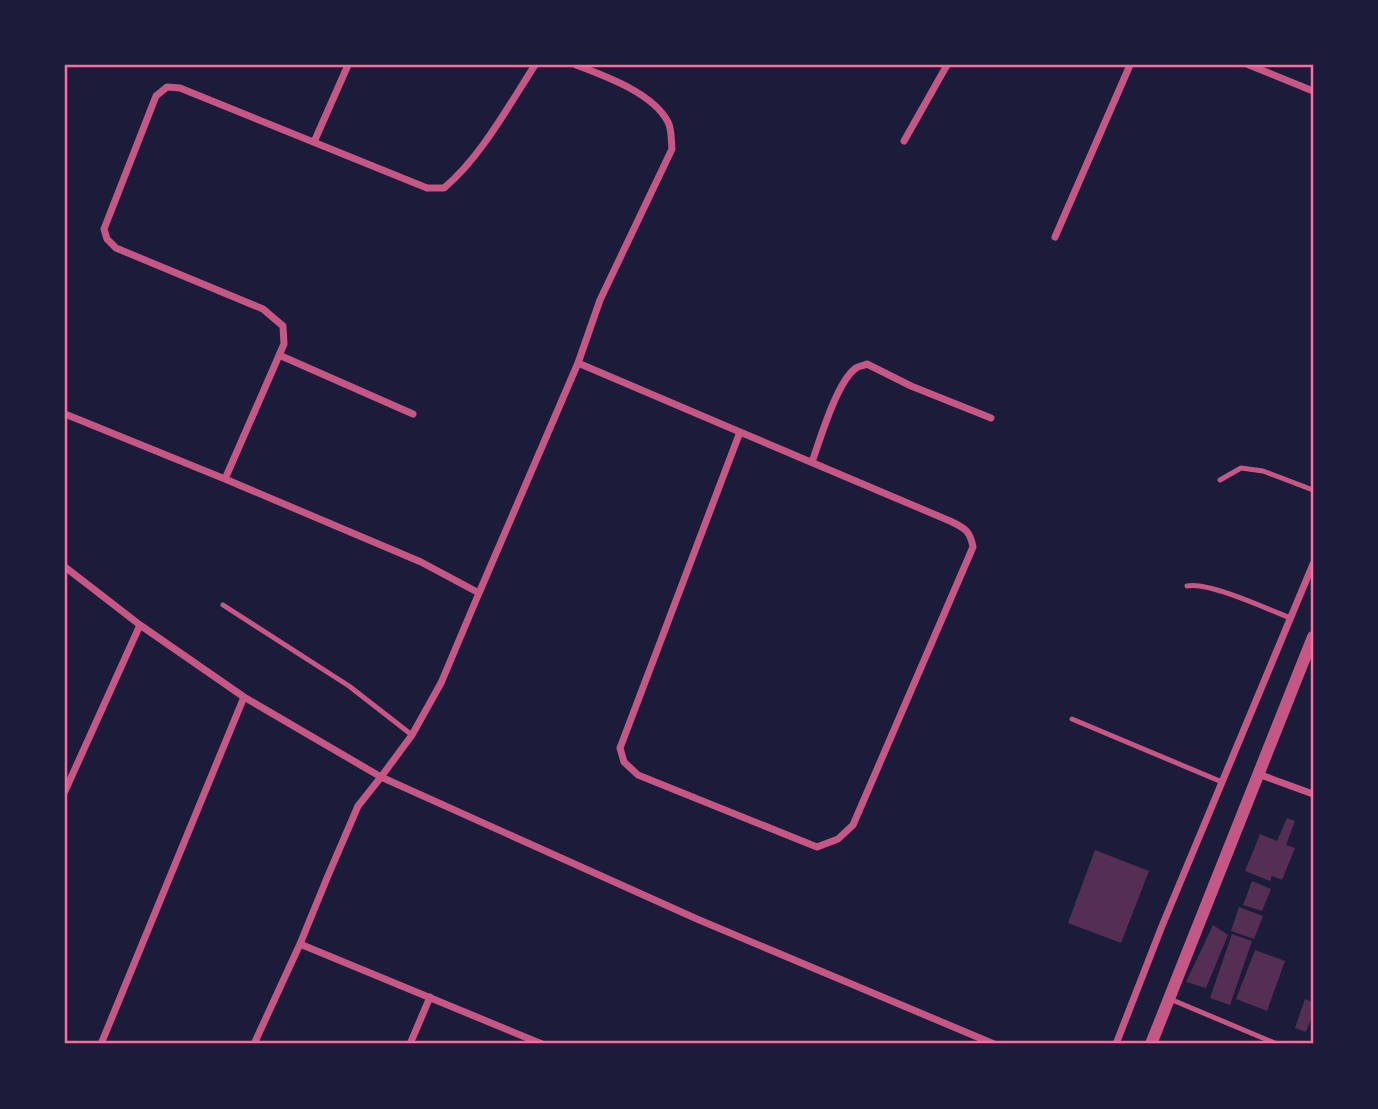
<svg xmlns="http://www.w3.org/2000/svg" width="1378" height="1109" viewBox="0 0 1378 1109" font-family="'Fira Sans Condensed',sans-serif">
<rect width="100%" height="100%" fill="#1b1b3a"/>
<path fill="#542f53" d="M1287 818 1295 821 1286 845 1295 848 1282 880 1272 876 1270 881 1245 871 1260 834 1277 841Z
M1095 850 1149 871 1121 943 1068 923Z
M1252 881 1271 889 1262 911 1243 905Z
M1239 907 1263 916 1254 939 1231 931Z
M1213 925 1228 935 1206 988 1186 982Z
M1232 934 1252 941 1230 1005 1210 998Z
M1255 950 1285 961 1267 1011 1236 999Z
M1305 999 1313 1002V1013L1306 1032 1295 1028Z"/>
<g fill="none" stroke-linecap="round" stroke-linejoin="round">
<path stroke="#c65784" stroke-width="5" d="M1220 480 1241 468 1263 471 1313 490
M1187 586C1207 581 1268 609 1290 618
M223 605 349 686 412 735
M1072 719 1222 782
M1170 999 1277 1044"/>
<path stroke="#c65784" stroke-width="7" d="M1249 65 1313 91
M904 141 947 65
M314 142 348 65
M1055 237 1130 65
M279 355 413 414
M578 363 740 432
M65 414 225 479 421 562 479 593 578 363 600 300 672 149C671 141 672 129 668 122 653 93 605 76 576 65
M740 432 950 521C965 528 970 531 973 547L853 825 838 839 817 847 638 775 624 762 620 748Z
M812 462C820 440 837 381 856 368 859 366 863 366 867 364L911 386 991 418
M225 479 284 344 283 326 263 309 116 248 107 239 104 229 156 96 167 87 180 88 427 188H444C481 157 509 105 535 65
M65 567 140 625 244 697 381 777 697 919 994 1044
M1258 774 1313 794
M65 791 140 625
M300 944 542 1044
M101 1044 244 697
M254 1044 300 944 327 878 358 806 381 777 412 735 441 683 479 593
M410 1044 430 997
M1116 1044 1162 926 1313 564"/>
<path stroke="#c65784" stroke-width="12" d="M1151 1044 1313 637"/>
</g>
<rect width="1378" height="1109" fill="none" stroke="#1b1b3a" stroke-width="133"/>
<rect x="66" y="66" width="1246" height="976" fill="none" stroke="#ff6b9d" stroke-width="2.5"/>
</svg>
